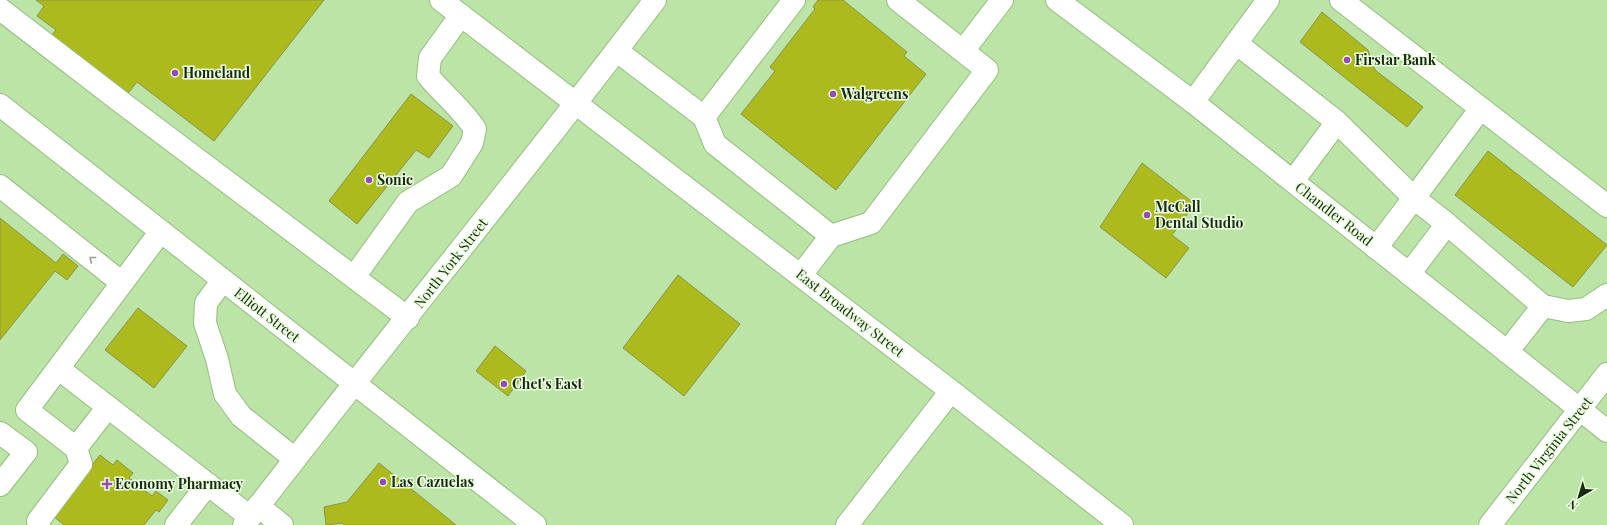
<svg xmlns="http://www.w3.org/2000/svg" width="1607" height="525" viewBox="0 0 1607 525" font-family="'Playfair Display',serif">
<rect width="100%" height="100%" fill="#bbe4a6"/>
<path fill="#adba1e" stroke="#8a934d" d="M36 0H324L214 141 137 82 121 102 51 36 56 30 37 16 44 6Z
M818 0H843L907 52 904 56 926 74 836 190 741 114 775 71 770 67 815 9 813 7Z
M1322 12 1368 50 1375 70 1423 107 1407 127 1300 42Z
M411 94 453 126 429 158 416 150 357 224 329 201Z
M1488 151 1607 245 1573 287 1455 195Z
M1142 163 1195 204 1172 235 1189 248 1166 278 1100 227Z
M0 218 56 263 63 254 78 266 67 280 55 271 0 340Z
M678 275 740 324 684 396 623 348Z
M138 308 187 346 154 388 105 350Z
M495 346 526 371 508 396 476 371Z
M100 455 113 465 117 460 133 473 129 478 152 496 156 491 168 500 159 512 156 510 144 525H64L52 515Z
M379 463 456 525H344L342 523 326 525 324 507 347 502Z"/>
<g fill="none" stroke-linecap="round" stroke-linejoin="round">
<defs>
<path id="minor" d="M441 0 951 391 1122 525
M794 0 704 117 715 144 831 236
M1341 0 1607 206
M0 9 121 102 408 318
M1236 43 1337 122 1293 181
M617 51 704 117
M963 51 1002 0
M1193 102 1268 0
M0 105 535 525
M1337 122 1414 198 1376 248
M0 186 122 283
M1447 224 1543 306 1507 352
M1409 274 1447 224 1414 198 1481 108
M801 275 831 236 871 223 987 70 898 0
M354 277 408 202 451 176 472 143 475 129C462 109 443 94 428 76L430 58 461 15
M223 280 206 303 205 323 217 359 225 394 241 416 295 459
M1543 306 1568 311 1586 309 1607 295
M59 369 250 517
M0 433 26 452 0 485
M76 448 108 407
M258 506 282 525
M39 525 38 521 81 464 76 448 27 410 161 231
M176 525 208 484
M847 525 951 391
M1490 525 1607 374"/>
<path id="major" d="M1057 0 1193 102 1607 431
M244 525C379 349 521 177 655 0"/>
</defs>
<use href="#minor" stroke="#95bd80" stroke-width="24"/>
<use href="#major" stroke="#95bd80" stroke-width="24"/>
<use href="#minor" stroke="#fff" stroke-width="22"/>
<use href="#major" stroke="#fff" stroke-width="22"/>
</g>
<defs><path id="oneway-chevron" d="M-2-3.5L2.5 0L-2 3.5" fill="none" stroke-width="1.6" stroke-linecap="round" stroke-linejoin="round"/></defs>
<use stroke="#989f94" href="#oneway-chevron" transform="translate(92 259) rotate(-141)"/>
<g fill="#9949b9" stroke="#eaffdf" stroke-width="1.5">
<circle cx="1347" cy="60" r="4"/>
<circle cx="175" cy="73" r="4"/>
<circle cx="833" cy="94" r="4"/>
<circle cx="369" cy="180" r="4"/>
<circle cx="1147" cy="215" r="4"/>
<circle cx="504" cy="384" r="4"/>
<circle cx="383" cy="482" r="4"/>
<path d="M105 478h4v4h4v4h-4v4h-4v-4h-4v-4h4z"/>
</g>
<g text-anchor="middle" stroke-width="3" stroke-linejoin="round" paint-order="stroke">
<g font-size="14" font-weight="bold" fill="#1a2911" stroke="#eaffdf" text-anchor="start">
<text x="1355" y="65">Firstar Bank</text>
<text x="183" y="78">Homeland</text>
<text x="841" y="99">Walgreens</text>
<text x="377" y="185">Sonic</text>
<text x="1155" y="212">McCall<tspan x="1155" dy="16">Dental Studio</tspan></text>
<text x="512" y="389">Chet's East</text>
<text x="391" y="487">Las Cazuelas</text>
<text x="115" y="489">Economy Pharmacy</text>
</g>
<g font-size="14" fill="#1a2911" stroke="#eaffdf">
<text transform="translate(1334 214) rotate(38)" y="5">Chandler Road</text>
<text transform="translate(451 263) rotate(-52)" y="5">North York Street</text>
<text transform="translate(850 313) rotate(38)" y="5">East Broadway Street</text>
<text transform="translate(267 315) rotate(38)" y="5">Elliott Street</text>
<text transform="translate(1549 450) rotate(-52)" y="5">North Virginia Street</text>
</g>
</g>
<g transform="translate(1579 497) rotate(218)" stroke="#eaffdf" stroke-width="3" paint-order="stroke">
<path d="M0-3L7 15L0 10L-7 15Z" fill="#1a2911"/>
<text y="-6" font-size="11" font-weight="bold" text-anchor="middle" fill="#1a2911">N</text>
</g>
</svg>
